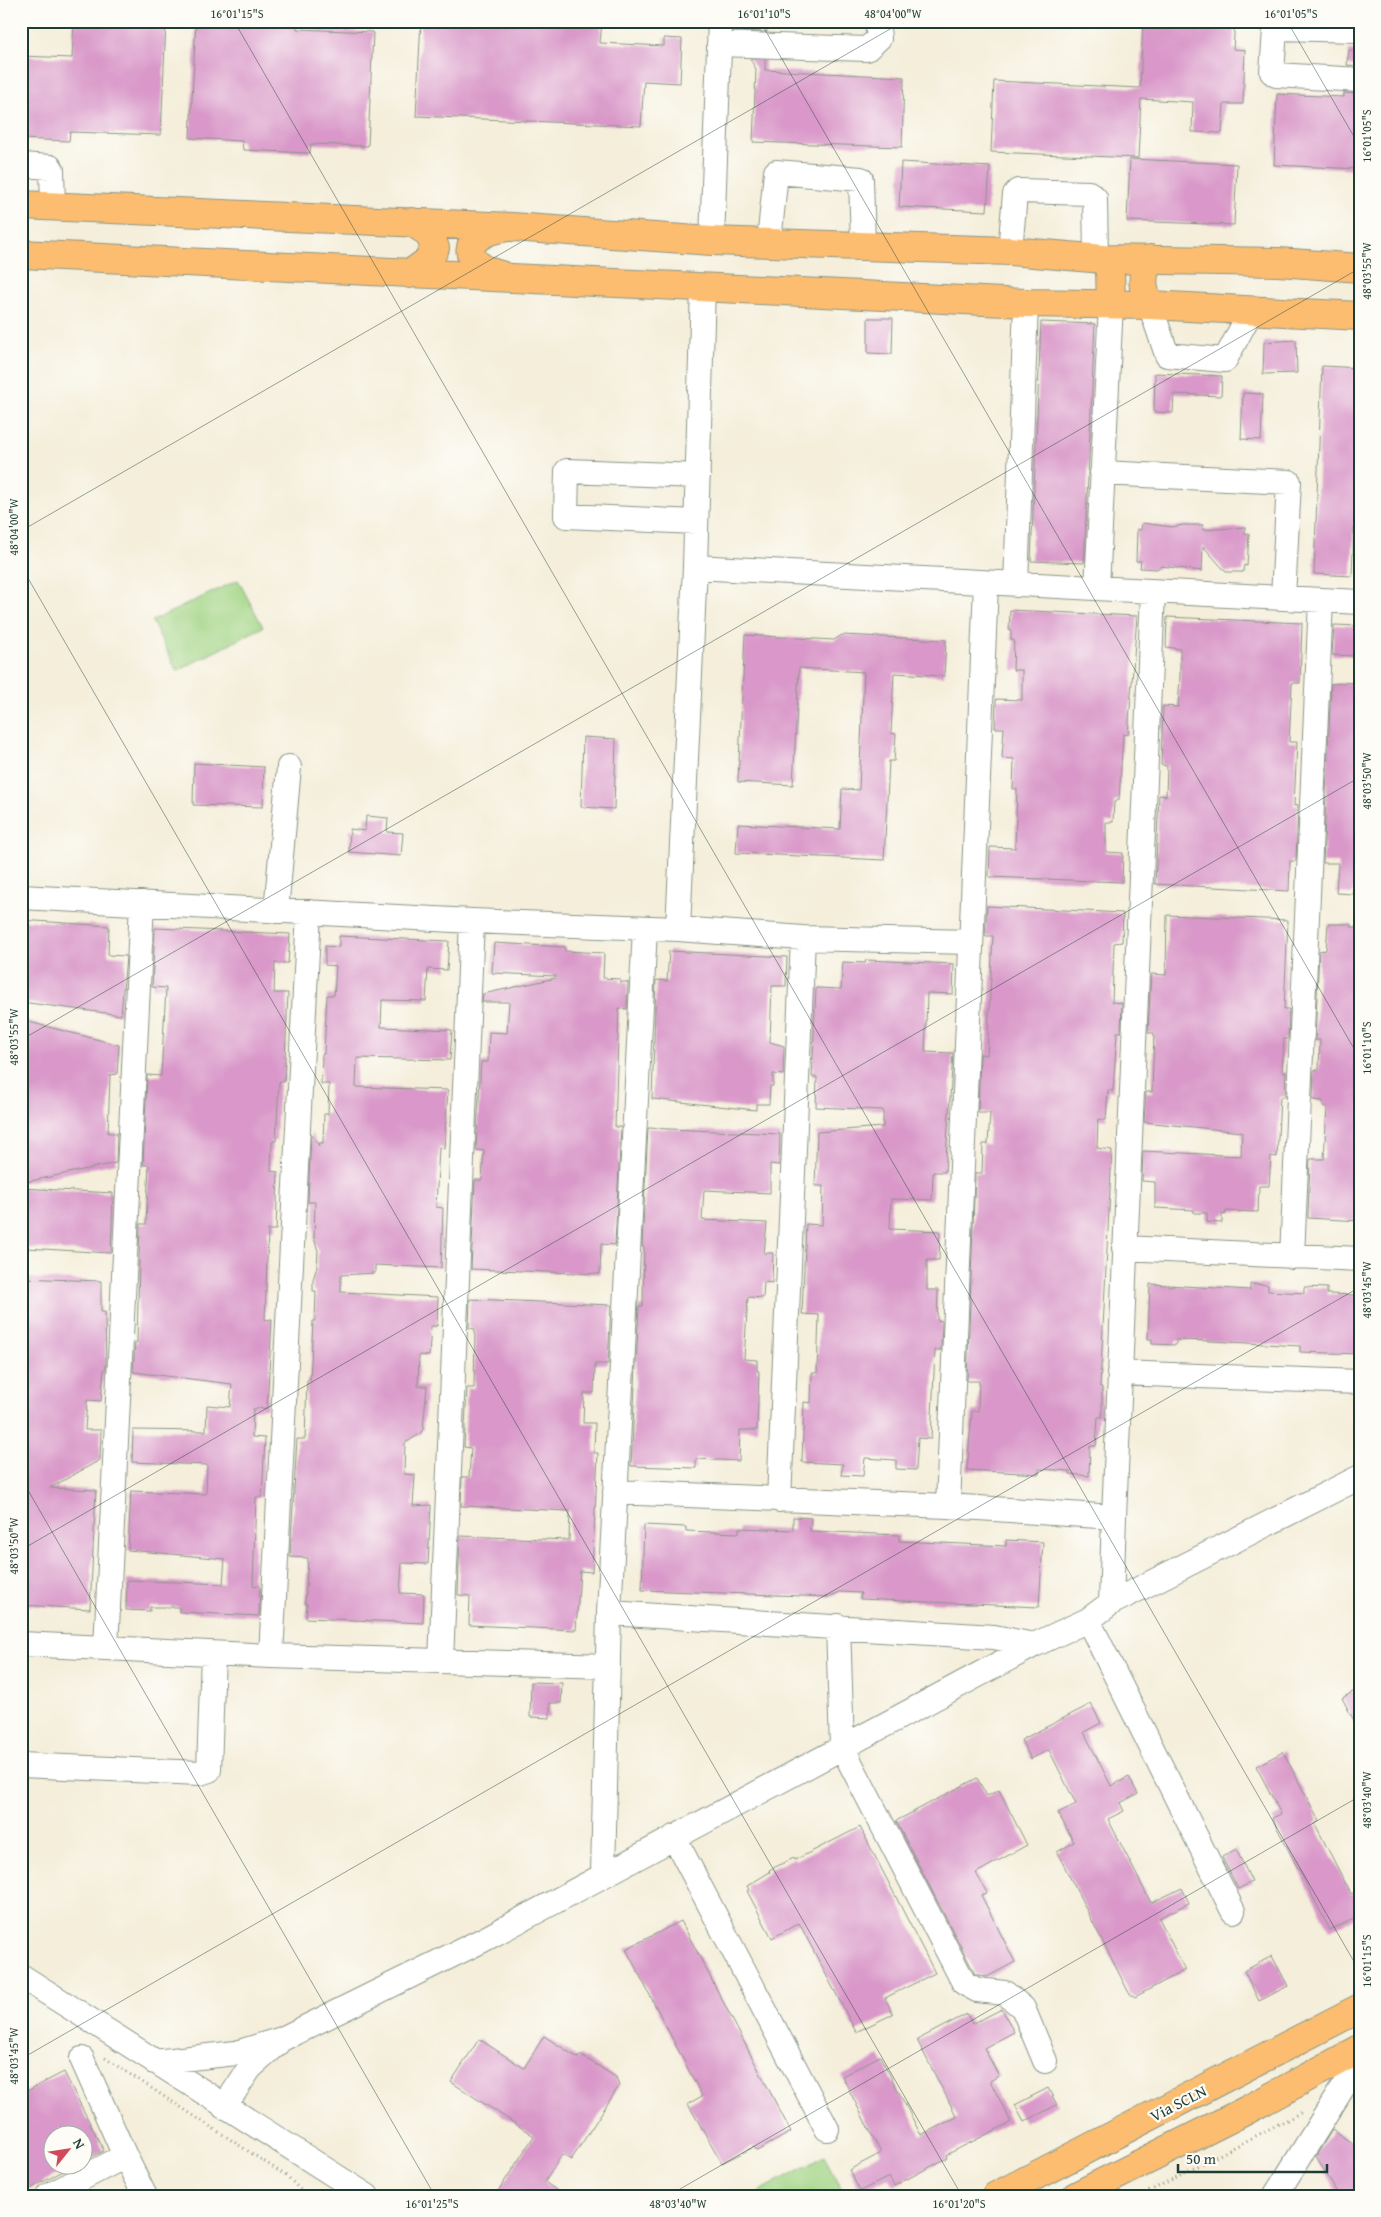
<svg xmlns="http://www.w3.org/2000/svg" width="1381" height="2217" viewBox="0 0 1381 2217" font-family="'Gentium Book Plus',serif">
<rect width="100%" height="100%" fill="#fdfcf7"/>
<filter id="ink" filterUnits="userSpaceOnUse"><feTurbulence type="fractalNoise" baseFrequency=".02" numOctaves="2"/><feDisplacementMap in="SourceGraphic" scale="10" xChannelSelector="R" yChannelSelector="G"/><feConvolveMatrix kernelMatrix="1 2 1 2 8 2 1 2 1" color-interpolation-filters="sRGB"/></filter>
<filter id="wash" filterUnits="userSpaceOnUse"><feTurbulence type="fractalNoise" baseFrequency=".0096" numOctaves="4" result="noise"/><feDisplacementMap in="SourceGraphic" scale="20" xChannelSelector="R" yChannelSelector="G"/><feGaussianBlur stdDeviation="1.12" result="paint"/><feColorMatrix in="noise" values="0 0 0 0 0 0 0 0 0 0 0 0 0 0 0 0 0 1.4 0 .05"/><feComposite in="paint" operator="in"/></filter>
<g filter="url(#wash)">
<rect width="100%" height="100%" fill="#f4eeda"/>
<path fill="#a1d484" stroke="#60885c" d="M238 580 263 627 177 671 152 621Z
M824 2156 845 2196H751Z"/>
<g id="blocks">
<path fill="#d998c9" d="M74 21H166L161 135 70 132 69 141 21 139V56L72 58Z
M196 21H297V29L373 32 368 146 311 144 310 153 243 150 242 141 190 138Z
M421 21H602L600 43 664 46V38L682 39 680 83 644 81 641 126 416 116Z
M743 21H768L767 32 742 31Z
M1143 21H1235L1233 49 1245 50 1243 104H1224L1222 133 1192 132 1193 102 1141 99 1138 158 991 152 994 81 1140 88Z
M1349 50 1360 51V66L1347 65Z
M750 59H765V70L904 77 902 147 753 142 756 69Z
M1344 93 1360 94V169L1274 165 1277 94 1344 97Z
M1130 159 1237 164 1234 225 1127 221Z
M901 162 990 167 987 211 899 207Z
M868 318H893L892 354 868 353Z
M1041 322 1095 324 1084 563 1031 561Z
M1296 340 1297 373 1263 374 1264 342Z
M1322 366 1360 368 1352 576 1314 574Z
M1155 373 1222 376 1221 396 1174 394 1173 413 1154 412Z
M1243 393 1263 394 1261 440 1241 439Z
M1142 523 1172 527 1183 525H1203V530L1245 527V534H1249L1247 566 1244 565 1243 572H1226L1203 546 1202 571 1161 566 1157 569 1140 568 1141 561H1136L1137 529 1141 530Z
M1010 610 1137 616 1128 735 1123 734 1119 800 1114 802 1113 822H1106V852L1123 853 1122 882 989 877 990 847 1015 848 1017 789H1013L1014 759 1002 758 1004 728H995L996 699 1022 700V670H1013L1014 640H1011V630H1009Z
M1167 617 1302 623 1300 683H1292L1289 742H1297L1294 806 1298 805 1296 861H1290L1289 891 1155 884 1159 795 1166 796 1167 766 1161 765 1163 706 1178 707 1180 677V649L1166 647Z
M1334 625 1360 626V652H1356V656L1332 655Z
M745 635 834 640 842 635 946 640 944 676 894 673 891 733 896 734 894 761H889L884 860 736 853 738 824 840 829 842 789 859 790 864 672 799 668 793 785 738 782Z
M1357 682 1358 686H1360V890L1353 889V894L1336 893 1338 863H1323L1331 684Z
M583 737 616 739 614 809 581 807Z
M194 763 264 767 263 807 193 805Z
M366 816 388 818 387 832 403 833 401 856 349 852 350 829 365 831Z
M987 906 1123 913 1122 942 1114 943 1112 1002 1122 1003 1121 1032H1117L1113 1091 1108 1090 1106 1120 1098 1119 1097 1148 1112 1150 1100 1387H1102V1417H1098L1096 1446H1090L1089 1476 1070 1474V1471L1039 1469V1474L967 1470 972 1411H978L979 1381H967L975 1173H982L983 1144H988L990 1113H978L980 1054 987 1055 993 936H985Z
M1167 915 1288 920 1284 1009H1289L1288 1039H1284L1282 1072H1286L1285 1097H1280L1277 1157 1271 1156 1269 1186H1259L1258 1212 1226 1211 1225 1215 1222 1214V1223L1207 1222V1213H1194V1210L1155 1208V1182L1142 1181 1143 1151 1241 1156 1242 1132 1144 1122 1146 1092H1152L1154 1033H1148L1151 974 1166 975Z
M21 920 109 926 108 955 126 956 121 1015 21 1002Z
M1328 924H1351V927H1360V1221L1308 1218 1310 1159H1324L1327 1107 1323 1106V1101L1313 1100 1314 1070 1319 1069 1320 1040H1315L1319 951 1326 950Z
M155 928 290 934 288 963H275L274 993H288L284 1082H279L276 1141H272L271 1171 278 1172 276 1230H268L265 1320 272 1319 267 1408 253 1409 252 1437 265 1438 262 1497H256L254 1556 253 1585 260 1586 259 1616 179 1612V1607H150V1611L126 1610 127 1580 223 1584 225 1559 128 1550 131 1491 206 1494 207 1465 132 1462 133 1430 206 1431 207 1405 230 1407 232 1384 133 1372 135 1343 137 1342 140 1224H146L149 1165H143L147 1075 161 1076 166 988 152 987Z
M339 936 449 941 447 970 428 969 426 1001 382 1000 381 1027 452 1030 450 1060 357 1058 356 1087 448 1090 444 1149 439 1147 436 1207 443 1208 441 1268 375 1265V1273L341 1275V1292L438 1297 437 1326H431L429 1356 419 1355 418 1386H427L423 1429 420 1434 405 1443 404 1474 415 1475 413 1506 431 1505 428 1564 402 1563 400 1593 424 1594 423 1623 306 1618 307 1604H305L308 1558 290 1557 297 1439H305L307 1380H310L313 1321H315L316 1291H313V1280L317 1266 318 1251 314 1238 315 1202H308L311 1133 319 1146V1143H323L324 1114H328L329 1084H321L322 1054H324L327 995H334L336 966 325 965V946L339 947Z
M494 943 565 947V951L604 953 603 978 620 979V982H628L627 1009 619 1008 615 1127H621L615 1245 601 1244 600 1274 471 1269 475 1180H482L484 1151 476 1150 481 1062H488L489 1032 507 1033 509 1002H482L483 994 556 978V976L492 973Z
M669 951 787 957 786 986H772L770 1042 784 1046 783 1075 773 1074V1086H770L769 1104H756V1110L652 1099 656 980 667 981Z
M866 960 954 964 953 994 927 993 926 1026 925 1052 953 1053 945 1172H933L932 1200 891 1199 890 1229 940 1231 939 1260H927V1290H938L937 1320 942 1321 941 1350H935L931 1439 918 1438 916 1470 896 1469V1460L865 1458 863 1476 841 1475 843 1464 802 1462 804 1402 811 1403 812 1373H817L819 1315 802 1314 806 1224 822 1225 823 1186H815L817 1132 883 1127V1110L816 1107 817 1077H812L816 988 841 989 843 962 865 963Z
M21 1020 119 1045 117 1074 110 1075 108 1133H117L116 1163 21 1183Z
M648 1128 780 1134 779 1165 770 1164V1193L704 1190 702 1220 767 1223 764 1253H773L772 1283 764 1282 763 1298 748 1297 744 1359 757 1360V1371H759L757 1430H740L739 1461 696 1459V1468L631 1466 639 1306H643L644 1247H642Z
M21 1188 113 1193 111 1253 26 1248V1245L21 1244Z
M21 1278 101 1281V1312H105L106 1369H104L101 1401 87 1400 85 1430H101L100 1460 50 1488 96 1490 90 1609 21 1605Z
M1150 1284 1250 1290V1284L1268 1285V1291L1304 1293V1287L1327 1288V1294L1360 1295V1354L1300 1352V1346L1212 1341 1176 1340V1345L1152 1344V1339H1148Z
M470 1299 611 1305 608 1364H595L594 1393H584L583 1423H595L594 1453H598L592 1572 580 1571 576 1630 469 1625 470 1596 458 1595 460 1536 569 1540 570 1511 461 1506 462 1477H469L471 1448 464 1447 467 1388H474L475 1329 469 1328Z
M793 1517 811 1518 810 1531 899 1535V1541L1006 1546V1540L1043 1542 1039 1607 860 1599 861 1593 840 1592 829 1597 642 1590 644 1525 686 1527V1531L739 1533V1528L793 1530Z
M531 1682 562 1683 561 1703H550V1718L530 1717Z
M1360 1688V1732L1342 1698Z
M1091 1704 1101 1723 1084 1732 1111 1786 1129 1777 1138 1794 1120 1803 1124 1811 1108 1819 1151 1903 1182 1888 1189 1903 1159 1918 1185 1970 1135 1997 1129 1993 1057 1852 1074 1842 1058 1813 1076 1804 1049 1750 1031 1759 1021 1740Z
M1283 1752 1319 1821 1315 1824 1351 1894 1360 1890V1916L1330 1930 1272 1818 1281 1814 1256 1766Z
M977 1778 987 1796 999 1790 1027 1845 976 1873 987 1893 981 1895 1015 1962 987 1977 975 1974 896 1821Z
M860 1827 935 1973 885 1998 893 2014 856 2032 799 1923 772 1938 747 1891 749 1890 747 1886 770 1872 769 1870 794 1858 795 1860Z
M1236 1849 1252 1882 1238 1889 1222 1857Z
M681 1921 791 2132 757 2151 754 2147 722 2163 688 2104 702 2096 626 1949Z
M1272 1956 1288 1986 1259 2001 1244 1971Z
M1002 2009 1014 2032 984 2048 999 2076 990 2081 1011 2122 946 2155 947 2158 894 2186 889 2177 860 2191 849 2170 881 2153 842 2076 880 2056 921 2135 957 2117 917 2040 967 2014 972 2024Z
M544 2036 578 2058 580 2055 616 2077 619 2086 571 2160 562 2154 545 2182 564 2196H495L534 2136 451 2082 479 2039 524 2068Z
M64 2072 104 2151 82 2161V2134H52V2164H76L30 2189 21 2173V2094Z
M1048 2088 1057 2105 1024 2122 1015 2105Z
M1332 2130 1360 2148V2196H1339L1316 2156Z"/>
</g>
</g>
<g filter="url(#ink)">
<use href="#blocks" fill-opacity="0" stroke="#8a9687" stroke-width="1"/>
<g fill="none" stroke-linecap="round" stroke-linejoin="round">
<defs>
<path id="minor" d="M1360 30 1277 28 1275 30 1272 72 1276 75 1360 80
M719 44 867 49 879 38 877 21
M21 165 50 167 52 170 53 206
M712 241 720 21
M769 242 776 172 861 179 863 245
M1010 251 1015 194 1018 191 1089 193 1095 198 1096 257
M1150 305 1167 355 1225 360 1251 311
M1102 473 1289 482 1283 598
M696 522 566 516 567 471 698 476
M695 567 1360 602
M1016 585 1026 303
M1097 588 1111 304
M21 897 472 921 678 929 803 938 971 942
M276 911 289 767
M678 929 695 567 703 286
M1124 1248 1360 1259
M1292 1257 1321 600
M1119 1373 1360 1382
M615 1492 948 1506 1114 1517 1111 1603
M779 1500 803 938
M948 1506 986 584
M1114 1517 1153 592
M609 1613 994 1637 1034 1645
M1088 1620 1233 1911
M838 1626 842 1747 964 1983 977 1990 1005 1993 1023 2008 1045 2061
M21 1644 271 1656 608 1666
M106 1648 142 903
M271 1656 309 912
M441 1661 472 921
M21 1765 200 1773 209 1770 213 1654
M674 1837 827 2129
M603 1874 609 1613 645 929
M21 1976 367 2196
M154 2062 236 2053 282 2039 483 1940 1034 1645 1088 1620 1111 1603 1360 1477
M224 2107 250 2068 277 2044
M125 2156 145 2196
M48 2196 125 2156 82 2059
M1275 2196 1360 2060"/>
<path id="major" d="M21 205 512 227 712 241 1010 251 1103 259 1278 262 1360 268
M21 254 1026 303 1150 305 1360 316
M1103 259 1110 270 1111 304
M410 274 428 261 435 248 429 233 412 222
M501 275C459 265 461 234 503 228
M1150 305C1142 290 1140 273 1151 259
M996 2196 1360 2008
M1076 2196 1245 2111 1360 2049"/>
</defs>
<use href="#minor" stroke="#8a9687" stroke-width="26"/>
<use href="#major" stroke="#8a9687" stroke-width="30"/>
<path stroke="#8a9687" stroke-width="3" stroke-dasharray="1 4" stroke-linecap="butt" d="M105 2058 288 2177 306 2196
M1140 2196 1302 2112"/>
<use href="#minor" stroke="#fff" stroke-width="24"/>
<use href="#major" stroke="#fcbd6f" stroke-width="28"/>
</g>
</g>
<path fill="none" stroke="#1f3d34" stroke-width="1" stroke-opacity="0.45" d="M234 21 1360 1972M760 21 1360 1059M1287 21 1360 147M21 531 904 21M21 566 962 2196M21 1040 1360 268M21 1478 435 2196M21 1550 1360 777M21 2059 1360 1287M668 2196 1360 1796"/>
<g text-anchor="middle" stroke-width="4.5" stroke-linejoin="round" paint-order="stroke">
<g font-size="16" fill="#1f3d34" stroke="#fdfcf7">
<text transform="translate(1178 2103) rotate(-27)" y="6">Via SCLN</text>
</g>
</g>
<rect width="1381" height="2217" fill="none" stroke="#fdfcf7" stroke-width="55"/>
<g transform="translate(68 2150) rotate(60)"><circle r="24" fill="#fdfcf7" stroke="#a4b0a9"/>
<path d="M0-4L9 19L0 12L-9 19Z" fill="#d1495b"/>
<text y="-8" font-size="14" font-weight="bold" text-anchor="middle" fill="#1f3d34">N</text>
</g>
<path d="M1178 2164v8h149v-8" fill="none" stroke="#1f3d34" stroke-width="2.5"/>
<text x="1186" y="2164" font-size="15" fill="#1f3d34" stroke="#fdfcf7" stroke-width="4" paint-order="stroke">50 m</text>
<rect x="28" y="28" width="1326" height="2162" fill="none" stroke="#1f3d34" stroke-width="2"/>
<g font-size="12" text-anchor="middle" fill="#1f3d34">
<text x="237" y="18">16°01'15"S</text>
<text x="764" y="18">16°01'10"S</text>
<text x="893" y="18">48°04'00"W</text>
<text x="1291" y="18">16°01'05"S</text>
<text transform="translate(1367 136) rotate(-90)" y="4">16°01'05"S</text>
<text transform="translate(1367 271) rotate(-90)" y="4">48°03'55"W</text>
<text transform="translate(14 527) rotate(-90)" y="4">48°04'00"W</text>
<text transform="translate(1367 781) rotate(-90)" y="4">48°03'50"W</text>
<text transform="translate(14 1037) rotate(-90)" y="4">48°03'55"W</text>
<text transform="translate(1367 1048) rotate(-90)" y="4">16°01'10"S</text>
<text transform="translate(1367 1290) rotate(-90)" y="4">48°03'45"W</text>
<text transform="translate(14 1546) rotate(-90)" y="4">48°03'50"W</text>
<text transform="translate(1367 1800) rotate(-90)" y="4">48°03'40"W</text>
<text transform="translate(1367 1961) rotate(-90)" y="4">16°01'15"S</text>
<text transform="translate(14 2056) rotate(-90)" y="4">48°03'45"W</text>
<text x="432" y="2208">16°01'25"S</text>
<text x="678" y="2208">48°03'40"W</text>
<text x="959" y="2208">16°01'20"S</text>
</g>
</svg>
